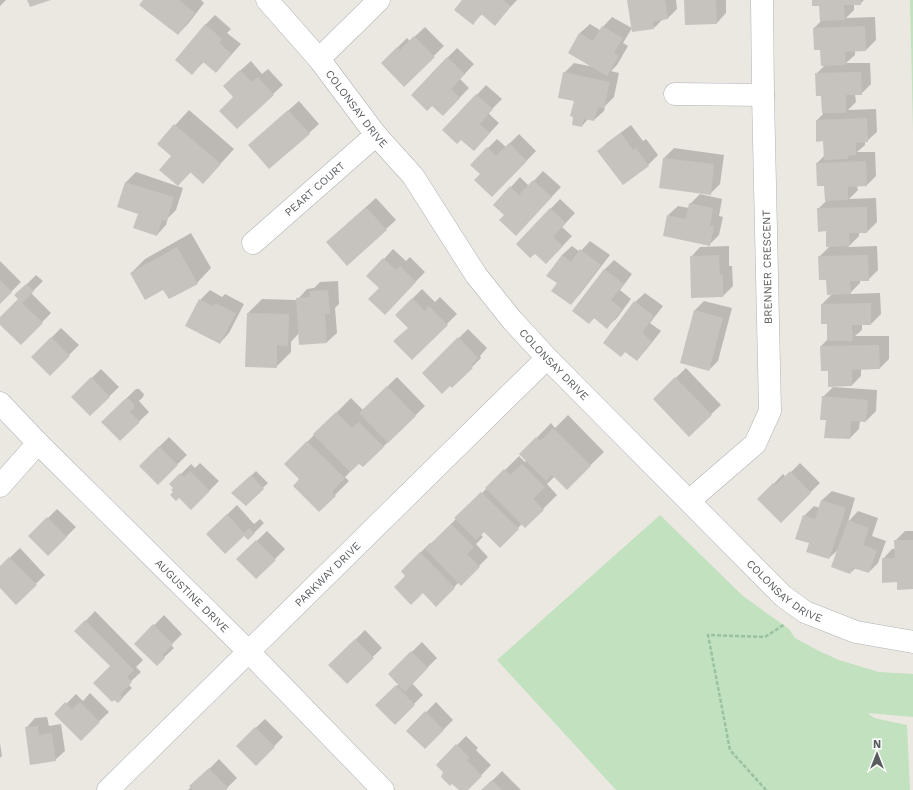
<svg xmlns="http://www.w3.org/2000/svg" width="913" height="790" viewBox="0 0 913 790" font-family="'Work Sans',sans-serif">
<rect width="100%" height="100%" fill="#ebe8e1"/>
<path fill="#c2e1bf" d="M910 0H913V132Z
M660 515 743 596 789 629 795 638 819 651 839 660 879 672 913 674V717L868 713 874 718 907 725 910 790H616L497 660Z"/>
<path fill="#0003" d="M0 0H6L0 6Z
M144 0H201L204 3 188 24 178 34Z
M463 0H517L495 24 482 14 473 23Z
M628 0H676L677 9 668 18 663 19 654 28Z
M685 0H726V13L717 23Z
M813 0H864L860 4H854V10L846 18 875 17 876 40 866 50H855V55L846 63H870L871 84 861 94H855L856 102 848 110 876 109 877 132 867 141H865V145L857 152H875L876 176 866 186H857L858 190 849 199 876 198 877 222 867 232H859V236L848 247 877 246 878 270 868 280H860V283L849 294 880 293 881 314 871 324H862V330L855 336H889V359L880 368 861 369V376L852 385 829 370 821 346 828 339V323L822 304 832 294 819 257 830 246 827 230 818 209 828 199 825 185 817 163 824 156V140L817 120 823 114 822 95 816 74 825 65 814 28 821 21 820 5Z
M215 15 231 29 227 33 241 44 216 72 204 62 192 73 205 25Z
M612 17 632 28 623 43 628 46 617 65 611 71 619 73 614 97 605 106 604 111 594 120 588 119 582 126 575 101 564 73 574 63 594 67 569 52 580 33 590 24 600 30Z
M425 27 444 46 404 85 382 63 407 38 410 41Z
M457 48 474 64 460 79 469 88 443 115 447 58Z
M251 61 262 74 268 69 283 85 273 94 234 97V76Z
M486 85 502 99 488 113 499 123 483 140 461 138 444 130Z
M299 101 319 124 309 133 259 136Z
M189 110 234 149 203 183 191 172 178 185 172 156 158 144Z
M631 125 643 141 646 139 658 155 648 165 623 184 598 151 608 142Z
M519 134 536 151 502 186 481 174 488 148 497 139 506 147Z
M674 148 724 155 720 184 710 194 660 187 664 158Z
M543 171 561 187 525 225 505 215 511 187 520 177 529 186Z
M136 172 183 188 176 210 168 218 166 225 157 235 139 213 119 206 126 182Z
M700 194 722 199 719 216 723 217 719 235 709 245 668 215 678 206 689 208 690 204Z
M376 198 396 220 386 229 337 233Z
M560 199 575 213 562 227 572 236 556 253 535 252 517 244Z
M191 233 211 268 197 283 164 288 131 273 145 259Z
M590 241 610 255 580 294 571 304 558 283 548 276 562 255 572 246 580 252Z
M729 246V266H732L733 286 723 296 691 257 700 247Z
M393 249 406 261 410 257 425 272 394 304 381 288 384 259Z
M614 260 632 274 620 290 631 299 617 318 607 327 594 318 589 323 604 270Z
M0 261 21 282 0 303Z
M36 275 43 281 31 293 51 313 21 344 0 323V318L20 299 16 295Z
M338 281 339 304 335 308 337 333 327 342 300 344 299 333 291 342V352L276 367 248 313 262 299 297 300 307 289 314 288 320 282Z
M422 289 435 302 440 297 457 314 412 359 409 327 396 315Z
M210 290 222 297 225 294 244 304 229 333 220 343 200 300Z
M645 293 663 306 650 323 661 331 646 350 637 360 625 351 635 302Z
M704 301 732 308 718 361 709 370 695 310Z
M61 328 79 345 50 374 32 357Z
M468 329 487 348 480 356 481 358 452 387 423 373Z
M686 368 721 405 689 435 654 399Z
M101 369 119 387 90 415 72 397Z
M397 377 425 406 383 447 359 463 345 477 349 481 319 511 300 479 285 464 351 398 363 410Z
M833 387 877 390 876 411 866 421H860L859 429 850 438 827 419 823 397Z
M136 389H139L144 394 143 397 139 401 149 412 120 440 102 422Z
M568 415 604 452 567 488 555 476 547 484 557 495 525 527 522 524 500 546 484 531 481 535 483 537 476 544 488 557 461 584 459 582 436 606 407 576 411 562 430 543 431 544 519 456 525 462 527 460 521 454 551 423 555 428Z
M169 437 187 455 158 483 140 466Z
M200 463 219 481 191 509 171 484 191 464 195 468Z
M800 463 820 483 781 521 759 499 783 474 786 477Z
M256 471 268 483 246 504 233 493Z
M832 491 855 498 848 522 858 511 878 518 872 536 886 541 878 563 869 572 856 568 850 573 839 549 829 558 810 543 804 516 814 506 820 508 822 500Z
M237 505 254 524 260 519 264 523 248 539 244 535 207 534Z
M57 509 76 527 48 555 30 536Z
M267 531 285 549 256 578 238 559Z
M905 531H913V588L898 581 883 559 892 549H896L895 541Z
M20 548 45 575 16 603 0 586V567Z
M95 611 143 660 136 667 141 672 128 684 132 688 118 702 111 666 76 631Z
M164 615 182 634 171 645 174 648 157 664 136 644Z
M365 630 382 648 347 682 330 665Z
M422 642 437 658 412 683 423 695 395 723 377 705 399 684 389 674Z
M90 693 109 712 81 739 56 714 76 694 83 701Z
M436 702 453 720 425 748 408 731Z
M47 717 49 726 61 724 65 751 55 760 26 728 35 718Z
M265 719 283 737 256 765 237 746Z
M466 736 478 748 476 750 491 765 467 790H460L437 765Z
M0 743 2 756 0 758Z
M219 759 237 778 225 790H188Z
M502 771 521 790H483Z"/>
<path fill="#c6c3be" d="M27 0H51L30 7Z
M143 0H179L195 13 178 35 139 5Z
M462 0H503L511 6 495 26 481 14 473 25 454 10Z
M627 0H665L668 19 653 22 654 29 632 32Z
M684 0H716L717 24 685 25Z
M812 0H861V5H844L845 20 820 21 819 6H812Z
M205 24 222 39 219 43 232 54 216 73 203 62 192 75 175 60Z
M602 26 623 38 614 53 619 56 607 76 568 53 579 33 593 41Z
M865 26 866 51 845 52 846 65 821 66 820 50H814L813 28Z
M414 36 435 57 404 87 381 63 397 47 400 50Z
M447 57 465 74 451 89 460 98 443 116 432 106 427 111 411 95Z
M240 70 252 82 258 77 274 95 237 129 219 111 233 97 223 86Z
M563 72 610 82 604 108 598 107 594 121 584 119 582 127 572 125 573 117 570 116 574 101 558 98Z
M861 72 862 95H846V113H822L821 96H816L815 73Z
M476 94 493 109 480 124 490 133 474 151 461 140 457 144 442 130Z
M288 110 310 134 269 169 248 145Z
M867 118 868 142 856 143V155L848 156V159L824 160 823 141 816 142V120Z
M174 124 221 164 203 184 190 172 178 186 159 170 171 156 157 144Z
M621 133 633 150 636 148 649 166 623 185 597 151Z
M509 143 527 161 492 197 474 180 480 174 470 165 487 147 496 156Z
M663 158 714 164 711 195 659 188Z
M866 161 867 186 848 187V200L825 201 824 186H817L816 163Z
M533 180 552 197 516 236 499 220 504 215 493 205 510 186 519 195Z
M125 182 174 197 167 221 162 220 157 236 133 228 138 214 117 207Z
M689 203 713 208 710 226H714L710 246 663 236 667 215 686 219Z
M366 207 387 230 347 266 326 242Z
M867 207V233H849L850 246 826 247V231L818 232 817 208Z
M550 208 566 223 553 237 563 246 546 264 535 254 530 258 516 244Z
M177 247 198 284 169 299 163 290 145 300 130 273Z
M580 249 601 265 571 305 551 291 557 283 546 276 562 255 571 262Z
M719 255 720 275H723V297L691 298 690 256Z
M868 255 869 281H850L851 294 827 295 826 280H819L818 256Z
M383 258 396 270 400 266 416 282 385 315 368 299 379 288 366 276Z
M604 269 624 284 611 300 622 309 607 329 594 318 589 324 572 311Z
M0 280 12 292 0 304Z
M26 284 34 291 22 303 43 323 21 345 0 325V317L18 299 14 295Z
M328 290 330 314H325L327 343 299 345 296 298 310 297 309 291Z
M412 298 425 311 429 306 448 325 412 360 393 341 408 328 395 315Z
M199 299 213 306 215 303 236 313 220 344 185 326Z
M634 301 654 316 642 333 652 341 637 361 625 352 621 357 603 343Z
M871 303V325H852L853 341H827V324H821V304Z
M694 310 723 318 709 371 680 363Z
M247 313 289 314 288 346 277 345V368L245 367Z
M51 337 70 356 50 376 31 357Z
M458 337 478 358 471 366 473 368 452 388 450 386 442 394 422 373Z
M879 345 880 369 852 370V386L828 387V371H821L820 346Z
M91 377 110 397 90 416 71 397Z
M675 377 712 415 689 437 653 399Z
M387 386 416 416 388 443 359 413Z
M822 396 868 400 866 422 851 421 850 439 824 438 826 420H820Z
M125 399H129L134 404V408L130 412 140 422 120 441 101 422Z
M336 412 352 428 359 422 384 447 363 467 359 464 350 472 313 434Z
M553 428 591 466 567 490 552 475 546 481 519 454 536 437 540 441Z
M307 441 345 478 332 492 336 496 319 512 293 486 299 479 284 464Z
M159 446 178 465 158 485 139 466Z
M522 464 545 487 533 499 544 510 525 528 485 488 504 469 510 475Z
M190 471 210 491 191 510 179 498 176 501 170 495 173 492 171 490 173 488 169 484 180 473 184 477Z
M790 471 811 493 781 523 757 499 773 483 776 485Z
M251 475 264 489 246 506 231 493Z
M481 492 519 529 500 548 484 532 476 540 454 518Z
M821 500 846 508 829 559 806 552 809 543 795 539 803 515 815 519Z
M227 514 244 533 249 528 255 533 248 540 244 536 225 554 206 534Z
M47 517 67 537 48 556 28 536Z
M848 520 869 528 863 545 877 550 869 573 853 568 850 574 831 567Z
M451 524 474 547 467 554 480 567 461 586 425 549Z
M256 540 276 560 256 579 236 559Z
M894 540H913V589L897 590V582L882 583V558H895Z
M420 552 455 588 436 607 423 593 411 605 394 587 405 576 401 571Z
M9 557 37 585 16 605 0 588V566Z
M85 620 134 670 127 677 132 682 120 695 123 698 118 703 114 700 112 702 93 683 110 666 74 631Z
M153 624 173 644 162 655 165 658 157 666 134 644Z
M355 639 374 658 347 684 328 665Z
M411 651 428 668 405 692 388 674Z
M396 685 415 705 395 725 375 705Z
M65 702 72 709 80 702 100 722 81 741 54 714Z
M425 711 444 730 425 749 406 731Z
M38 726 39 735 52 733 56 761 30 765 25 727Z
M255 727 275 747 256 766 236 746Z
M456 744 470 758 467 760 482 776 468 790H459L452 784 450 786 441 777 443 772 436 765Z
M209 768 228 788 226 790H193L189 786Z
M492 780 502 790H481Z"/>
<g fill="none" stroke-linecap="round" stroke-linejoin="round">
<defs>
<g id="street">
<path id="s1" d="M267 0 319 59 376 135 413 176 476 275 512 320 547 358 783 596 805 612 856 632 913 642"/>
<path d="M319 59 379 0"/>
<path d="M675 94 763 95"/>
<path id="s2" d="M253 243 376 135"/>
<path id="s3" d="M0 403 38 443 248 651 383 790"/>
<path d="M0 486 38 443"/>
<path d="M690 500 755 444 770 411 763 95 762 0"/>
<path id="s4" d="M108 790 547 358"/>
</g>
</defs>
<use href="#street" stroke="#afb2b5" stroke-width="23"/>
<path stroke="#99c2a0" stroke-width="2.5" stroke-dasharray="4 2" stroke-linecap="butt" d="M766 790 730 750 708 635 765 637 785 624"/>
<use href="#street" stroke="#fff" stroke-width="22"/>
</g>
<g text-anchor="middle" stroke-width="4" stroke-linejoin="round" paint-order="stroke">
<g font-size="11" fill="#595d60" stroke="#fff">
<text dy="4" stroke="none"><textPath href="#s1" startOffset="141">COLONSAY DRIVE</textPath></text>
<text dy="4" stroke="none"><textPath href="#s2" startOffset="82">PEART COURT</textPath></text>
<text transform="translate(767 267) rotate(-91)" y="4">BRENNER CRESCENT</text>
<text dy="4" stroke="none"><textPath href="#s1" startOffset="465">COLONSAY DRIVE</textPath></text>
<text dy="4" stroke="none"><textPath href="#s4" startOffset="308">PARKWAY DRIVE</textPath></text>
<text dy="4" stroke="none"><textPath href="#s1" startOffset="789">COLONSAY DRIVE</textPath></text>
<text dy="4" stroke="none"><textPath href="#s3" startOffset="272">AUGUSTINE DRIVE</textPath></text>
</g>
</g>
<g transform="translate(877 754)" stroke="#ffffff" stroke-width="3" paint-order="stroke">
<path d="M0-3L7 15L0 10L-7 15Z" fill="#595d60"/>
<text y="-6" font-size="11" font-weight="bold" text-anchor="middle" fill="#595d60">N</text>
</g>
</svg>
